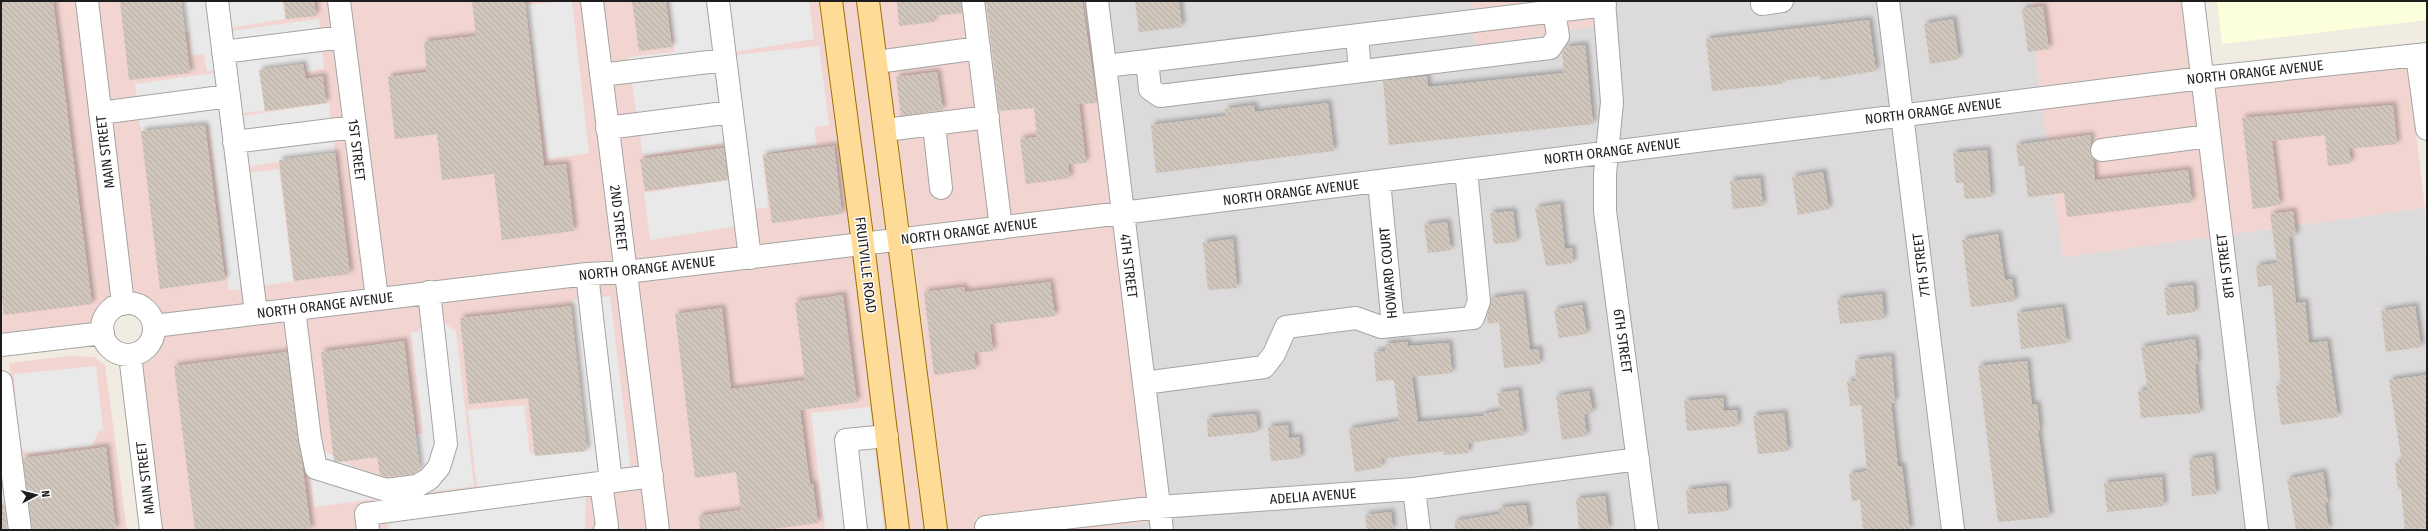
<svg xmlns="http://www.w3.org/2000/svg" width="2428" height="531" viewBox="0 0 2428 531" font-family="'Fira Sans Condensed',sans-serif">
<defs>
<pattern id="building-back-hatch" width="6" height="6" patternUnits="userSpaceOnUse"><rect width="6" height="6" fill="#d0c6bb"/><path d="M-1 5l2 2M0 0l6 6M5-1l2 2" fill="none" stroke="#b2aaa0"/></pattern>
<filter id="shadow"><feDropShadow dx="3.5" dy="-3.5" stdDeviation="2" flood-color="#0004"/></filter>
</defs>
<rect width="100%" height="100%" fill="#f0ece2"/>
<path fill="#dcdada" d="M1108 1H1470L1476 46 1596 26 1601 103 1597 143 1132 202Z
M1615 1H1877L1890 106 1620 140 1623 102Z
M1899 1H2030L2040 88 1912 104Z
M2042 107 2063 257 2210 237 2246 530H1964L1915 123Z
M1893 126 1941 530H1658L1616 210 1617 160Z
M1595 163 1626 451 1413 479 1169 497 1135 221 1369 192 1383 337 1483 321 1490 300 1477 178Z
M1456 181 1468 300 1465 309 1403 316 1391 189Z
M2425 208 2427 530H2268L2232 234Z
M1628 471 1635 530H1430L1427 497Z
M1405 499 1408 530H1173L1171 516Z
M1150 522 1151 530H1091Z"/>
<path fill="#f2d4d0" d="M1 1H76L111 298 98 308 92 324 1 334Z
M98 1H328L364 290 162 315 157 306 147 299 133 294Z
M350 1H581L613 263 386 287Z
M603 1H820L851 236 635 261Z
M842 1H857L888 231 873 233Z
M879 1H1083L1095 67 1110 205 910 229Z
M1470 1H1593L1596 26 1475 46Z
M2030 1H2182L2190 69 2040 88Z
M2408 66 2425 208 2232 234 2214 86Z
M2193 89 2210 237 2063 257 2042 107Z
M1113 224 1147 499 975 518 976 530H947L913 248Z
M891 251 925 530H909L876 253Z
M854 255 887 530H669L638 281Z
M616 283 647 530H162L142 362 159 349 164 335 588 284Z
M70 356 94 357 105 365 127 530H25L9 363Z
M1149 518 1150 522 1091 530H1046Z"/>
<path fill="#fcffdc" d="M2217 1H2427V20L2222 44Z"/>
<path fill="#e9e9e9" d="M177 1H212L220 70 207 71 204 54 191 55 190 32H180Z
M227 1H282L285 19 230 28Z
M572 1 589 153 548 159 526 5Z
M668 1H712L729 142 643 156 628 57 675 52Z
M728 1H809L814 39 734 52Z
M319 19 324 69 307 72 305 63 260 70 265 111 241 113 229 31Z
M819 46 829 125 814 127 817 145 762 154 768 207 755 209 735 55Z
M220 72 246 289 229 290 209 124 141 131 135 84Z
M329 103 335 153 246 167 240 116Z
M279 169 293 281 262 286 248 173Z
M734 179 739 226 650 240 644 193Z
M610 296 631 470 477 488 468 410 524 405 530 454 586 446 572 300Z
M427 318 441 320 456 332 474 486 314 507 306 440 385 485 421 481 415 434 423 433 411 332H418Z
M96 366 103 429 98 432 92 446 30 453 19 449 14 374Z
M870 407 884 529 825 530 811 413Z
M6 468 10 498 1 500V469Z
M586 492 585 530H389L387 515Z"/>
<path fill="url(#building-back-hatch)" filter="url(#shadow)" d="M1 1H53L92 304 4 315 1 290Z
M120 1H181L190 73 129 80Z
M284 1H314L316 16 286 19Z
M472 1H525L544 166 566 164 574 231 502 240 494 174 442 180 437 134 395 139 388 77 427 72 424 42 476 36Z
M632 1H666L672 47 639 51Z
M897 1H961L962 13 933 16 934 22 899 26Z
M986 1H1082L1097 103 1079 104 1086 163 1068 164 1070 178 1026 184 1020 139 1037 137 1034 108 999 111Z
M1135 1H1179L1182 27 1139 32Z
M2043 6 2049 49 2028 52 2022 9Z
M1953 19 1959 59 1930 64 1924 24Z
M1869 20 1876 71 1820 80 1819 76 1781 81 1782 84 1712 91 1706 39Z
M1585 45 1593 124 1389 145 1383 81 1427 76 1428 87 1564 73 1562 53 1566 47Z
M303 64 306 79 323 76 326 103 265 111 259 70Z
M937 72 943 110 901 116 896 77Z
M1328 103 1334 151 1156 173 1151 125 1226 116 1225 109 1254 105 1255 112Z
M2393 105 2397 144 2349 149 2351 163 2328 166 2325 135 2272 141 2280 205 2253 209 2242 118Z
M205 125 225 280 160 289 141 131Z
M2091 135 2090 151 2093 158 2095 180 2188 170 2192 202 2067 217 2064 193 2028 197 2024 166H2019L2016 145Z
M834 146 842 214 772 223 763 155Z
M724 148 728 180 645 191 640 159Z
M1987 150 1991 197 1965 199 1963 183H1956L1953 153Z
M335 153 350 274 294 281 279 160Z
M1823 172 1829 209 1798 215 1792 177Z
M1760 178 1763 206 1733 209 1730 181Z
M1560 204 1565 249 1572 248 1573 263 1546 266 1535 208Z
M1513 211 1517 242 1494 244 1490 213Z
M2293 211 2296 236 2289 237 2296 303 2305 302 2309 343 2327 341 2338 417 2281 425 2276 386 2281 385 2272 285 2258 287 2256 266 2277 263 2270 214Z
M1447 222 1451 250 1428 253 1424 225Z
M1998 234 2005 280 2012 279 2015 301 1971 307 1962 240Z
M1233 239 1237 288 1208 290 1203 243Z
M1050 282 1055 316 990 324 993 351 974 353 976 369 934 375 924 292 964 287 965 292Z
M2193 285 2195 312 2167 315 2164 288Z
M1523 294 1530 350 1539 349 1540 364 1504 368 1499 322 1488 324 1487 317 1491 298Z
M1882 294 1884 319 1840 324 1837 299Z
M843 295 857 402 800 410 810 484H813L818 523 765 530H700L699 516 741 510 736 472 695 478 675 314 722 308 731 389 805 380 795 302Z
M1582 305 1587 334 1559 338 1554 310Z
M571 306 587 451 535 456 528 398 469 404 460 318Z
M2415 306 2421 347 2386 352 2381 311Z
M2062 307 2067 343 2021 349 2017 313Z
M2195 339 2198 363 2195 364 2200 413 2141 418 2138 391 2148 390 2141 347Z
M404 341 420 470 413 474 387 477 380 475 377 457 339 462 334 461 321 352Z
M1408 342V346L1449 343 1452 373 1412 377 1418 422 1483 416V414L1500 411 1497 393 1518 390 1524 435 1468 443 1469 453 1444 455 1443 451 1381 459 1382 467 1355 472 1349 429 1399 421 1394 380 1376 381 1374 352 1385 351V344Z
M287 352 311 530H195L174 366Z
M1891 356 1895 402 1891 403 1898 466H1902L1910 530H1863L1860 500 1852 501 1849 474 1867 471 1861 405 1850 406 1847 382 1856 381 1855 360Z
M2027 361 2032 405 2037 404 2040 430H2038L2050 517 1998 522 1978 366Z
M2427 375V528L2405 530 2401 489H2398L2395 463 2402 462 2389 380Z
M1589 391 1593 413 1584 414 1587 436 1562 440 1556 396Z
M1723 398 1724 411 1737 410 1738 426 1687 431 1684 401Z
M1784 413 1788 451 1758 454 1753 416Z
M1256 414 1258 432 1208 437 1207 418Z
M1288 425 1289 438 1299 437 1301 458 1271 461 1268 427Z
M106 447 116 530H32L23 458Z
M2212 456 2216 494 2192 496 2189 459Z
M2323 472 2328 502 2325 503 2329 530H2296L2287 479Z
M2162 477 2164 506 2107 512 2104 483Z
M1726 486 1728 511 1688 514 1686 490Z
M1605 496 1609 530H1579L1576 499Z
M4 503 7 530H1V504Z
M1526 505 1529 530H1455V521L1500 514 1499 508Z
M1391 512 1393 530H1367L1365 515Z"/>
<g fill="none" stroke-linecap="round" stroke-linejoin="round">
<defs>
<path id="minor" d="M87 1 123 304
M217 1 256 313
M339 1 377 298
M592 1 658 530
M718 1 750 258
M973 1 1001 228
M1097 1 1162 530
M1604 1 1612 102 1605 174V211L1647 530
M1888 1 1953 530
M2193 1 2257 530
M1762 4 1782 1
M1357 36 1360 71
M223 52 343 37
M2417 55 2427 129
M1147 61 1150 89 1160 96 1550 48 1558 36 1554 11
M877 62 979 48
M1106 66 1605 5
M601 75 725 60
M100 113 229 96
M934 125 941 188
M607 128 732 112
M886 130 988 117
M234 142 354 127
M2102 150 2209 136
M1379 181 1393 326
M587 274 611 482
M102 329a26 26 0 1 1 52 0a26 26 0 1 1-52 0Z
M294 309 310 439 316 468 386 490 417 486 429 479 439 467 446 444 429 292
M154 326 587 274 626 272 1122 213 2202 78 2427 54
M1 345 103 333
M130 355 151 530
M1 382 20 530
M1144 383 1264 367 1274 354 1286 327 1356 318 1381 327 1473 318 1479 301 1466 170
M601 483 607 526 605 530
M1414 489 1419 530
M986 527 1159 507 1414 489 1638 459
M368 530 366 514 652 476
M856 530 846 440 887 436"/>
<path id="major" d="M831 1 863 244 898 530
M868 1 936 530"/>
</defs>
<use href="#minor" stroke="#a4a4a4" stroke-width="24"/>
<use href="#major" stroke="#977100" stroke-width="24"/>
<use href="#minor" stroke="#fff" stroke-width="22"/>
<use href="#major" stroke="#ffdb98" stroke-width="22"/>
</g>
<g text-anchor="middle" stroke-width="3" stroke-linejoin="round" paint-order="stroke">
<g font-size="14" fill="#1d1d1d" stroke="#fff">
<text transform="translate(2255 72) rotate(-6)" y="5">NORTH ORANGE AVENUE</text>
<text transform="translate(1933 111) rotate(-7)" y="5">NORTH ORANGE AVENUE</text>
<text transform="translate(357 150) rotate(83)" y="5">1ST STREET</text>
<text transform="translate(1612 151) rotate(-7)" y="5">NORTH ORANGE AVENUE</text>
<text transform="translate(105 152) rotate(-97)" y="5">MAIN STREET</text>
<text transform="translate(1291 192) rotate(-7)" y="5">NORTH ORANGE AVENUE</text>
<text transform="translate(619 218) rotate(83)" y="5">2ND STREET</text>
<text transform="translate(969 231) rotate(-7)" y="5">NORTH ORANGE AVENUE</text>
<text transform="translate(866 265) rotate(83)" y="5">FRUITVILLE ROAD</text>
<text transform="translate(1921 265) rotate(-97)" y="5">7TH STREET</text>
<text transform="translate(1129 266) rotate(83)" y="5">4TH STREET</text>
<text transform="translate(2225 266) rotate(-97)" y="5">8TH STREET</text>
<text transform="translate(647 268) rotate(-6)" y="5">NORTH ORANGE AVENUE</text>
<text transform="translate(1388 273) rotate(-95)" y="5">HOWARD COURT</text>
<text transform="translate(325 305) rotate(-7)" y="5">NORTH ORANGE AVENUE</text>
<text transform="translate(1623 341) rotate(82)" y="5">6TH STREET</text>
<text transform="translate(145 478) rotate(-97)" y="5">MAIN STREET</text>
<text transform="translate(1313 496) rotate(-4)" y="5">ADELIA AVENUE</text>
</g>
</g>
<rect width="2428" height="531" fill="none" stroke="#1d1d1d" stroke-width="4"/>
<g transform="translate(36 495) rotate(83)" stroke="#ffffff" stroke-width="3" paint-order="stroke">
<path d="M0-3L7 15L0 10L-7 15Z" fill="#1d1d1d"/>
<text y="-6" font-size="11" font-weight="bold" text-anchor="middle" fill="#1d1d1d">N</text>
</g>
</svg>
